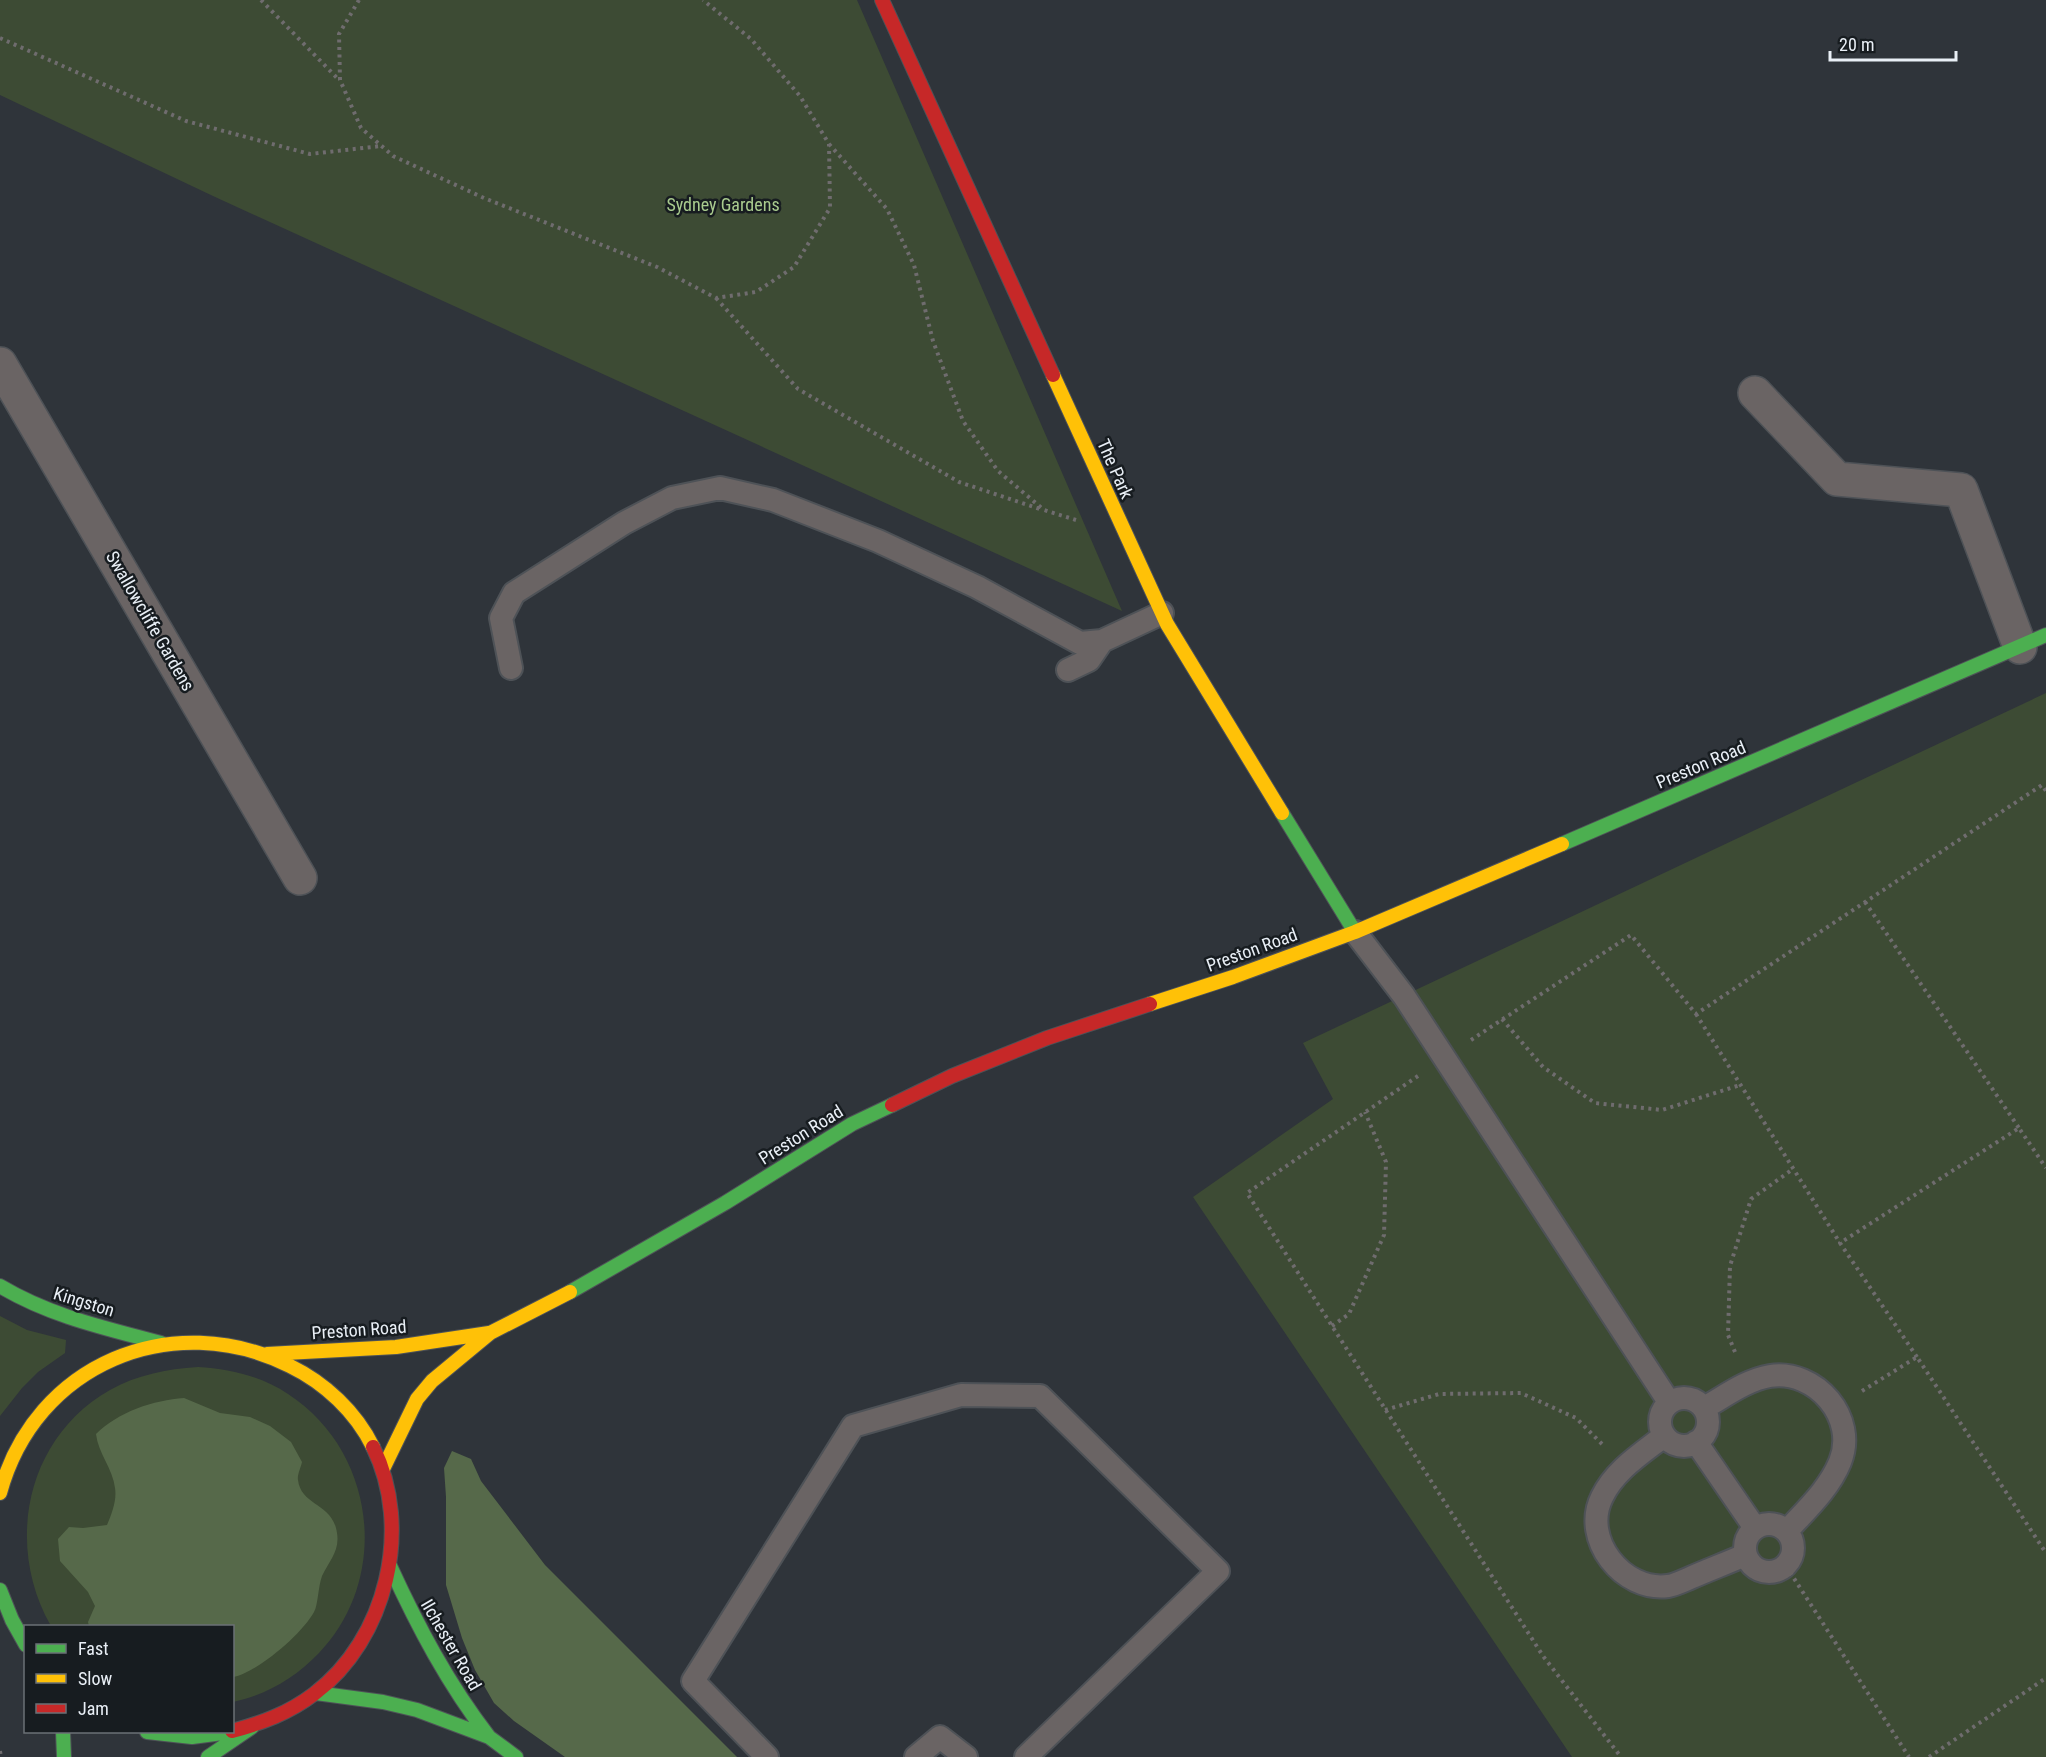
<svg xmlns="http://www.w3.org/2000/svg" width="2046" height="1757" viewBox="0 0 2046 1757" font-family="'Roboto Condensed',sans-serif">
<rect width="100%" height="100%" fill="#2f343a"/>
<path fill="#3d4b34" d="M0 0H857L1122 611 213 196 0 95Z
M2046 693V1757H1572L1193 1197 1333 1099 1303 1043Z
M0 1316 27 1330 66 1340 65 1353 38 1372 22 1388 0 1416Z
M198 1367C230 1369 261 1376 288 1394 376 1451 391 1578 319 1653 295 1678 266 1695 233 1702L232 1626H51C5 1546 25 1438 110 1390 137 1375 166 1369 198 1367Z"/>
<path fill="#56694a" d="M184 1398 220 1413 250 1417 270 1426 291 1442 302 1462C301 1467 297 1475 298 1480 301 1506 333 1503 337 1533 340 1551 329 1561 322 1576 318 1587 318 1605 314 1612 302 1634 258 1672 233 1677L232 1626H89L88 1622 95 1606 88 1592 60 1561 58 1539 69 1527 83 1528 107 1525C112 1513 117 1500 115 1488 113 1469 98 1453 96 1434 118 1412 154 1400 184 1398Z
M452 1451 471 1459 481 1481 545 1565 737 1757H565L514 1721 494 1703 475 1670 462 1638 446 1585V1497L444 1468Z"/>
<g fill="none" stroke-linecap="round" stroke-linejoin="round">
<defs>
<path id="lane" d="M511 668 501 618 514 593 624 523 672 498 720 488 773 500 878 541 977 587 1080 643 1102 641 1162 613
M1068 670 1089 660 1102 641
M1355 932 1404 996 1669 1402
M1660 1422a24 24 0 1 1 48 0a24 24 0 1 1-48 0Z
M1704 1408C1724 1397 1746 1380 1770 1376 1816 1369 1858 1418 1840 1462 1829 1489 1806 1510 1787 1531
M1664 1436C1641 1454 1615 1470 1602 1497 1581 1539 1623 1592 1668 1586 1675 1585 1683 1581 1690 1578 1708 1570 1727 1563 1745 1555
M1696 1442 1755 1528
M1745 1548a24 24 0 1 1 48 0a24 24 0 1 1-48 0Z
M767 1757 693 1681 853 1426 961 1395 1040 1396 1218 1571 1026 1757
M916 1757 940 1737 966 1757"/>
<path id="street" d="M0 364 300 878
M1755 393 1837 479 1961 490 2020 647"/>
<path id="fast" d="M1282 813 1355 932
M1562 844 2046 635
M0 1286C50 1316 105 1328 161 1343
M570 1292 725 1203 852 1124 892 1105
M390 1566C418 1627 448 1684 489 1737
M0 1590 12 1620 26 1645
M316 1693 383 1702 417 1710 489 1737 516 1757
M63 1732 64 1757
M147 1732 192 1737 230 1732
M208 1757 252 1727"/>
<path id="slow" d="M1053 375 1167 624 1282 813
M1150 1004 1233 977 1355 932 1562 844
M267 1354 396 1347 489 1333
M383 1469 417 1399 432 1381 490 1333 570 1292
M0 1493C35 1364 172 1307 290 1366 325 1383 356 1412 373 1447"/>
<path id="jam" d="M882 0 1053 375
M892 1105 952 1076 1047 1038 1150 1004
M232 1731C262 1723 289 1713 314 1694 387 1639 413 1528 373 1447"/>
</defs>
<use href="#lane" stroke="#4e5257" stroke-width="26"/>
<use href="#street" stroke="#4e5257" stroke-width="36"/>
<use href="#fast" stroke="#4e5257" stroke-width="16"/>
<use href="#slow" stroke="#4e5257" stroke-width="16"/>
<use href="#jam" stroke="#4e5257" stroke-width="16"/>
<path stroke="#6f6c6e" stroke-width="4" stroke-dasharray="3 4.5" stroke-linecap="butt" d="M261 0 339 80
M359 0 339 34 340 80 361 128 393 156 484 198 657 267 716 298 756 292 794 267 830 208 829 144 800 96 751 39 703 0
M0 38 186 121 310 154 381 146
M829 144 887 209 914 265 933 341 963 421 998 471 1044 510 1076 520
M716 298 798 389 959 482 1040 509
M1865 902 2019 1128
M1696 1014 1840 1243
M1502 1019 1543 1067 1595 1103 1662 1110 1740 1085
M1471 1040 1631 935 1696 1014 2042 785 2046 791
M1418 1076 1247 1193 1543 1656 1621 1757
M1332 1326 1349 1314 1384 1235 1386 1162 1365 1112
M1735 1352 1728 1335 1730 1266 1751 1199 1793 1169
M1917 1357 1840 1243 2019 1128 2046 1168
M1862 1391 1917 1357 2046 1553
M1385 1410 1439 1394 1521 1393 1576 1418 1603 1445
M1786 1566 1909 1757
M0 1751 1 1757
M1929 1757 2046 1678"/>
<use href="#lane" stroke="#6a6464" stroke-width="22"/>
<use href="#street" stroke="#6a6464" stroke-width="33"/>
<use href="#fast" stroke="#4caf50" stroke-width="14"/>
<use href="#slow" stroke="#ffc107" stroke-width="14"/>
<use href="#jam" stroke="#c62828" stroke-width="14"/>
</g>
<g text-anchor="middle" stroke-width="5" stroke-linejoin="round" paint-order="stroke">
<g font-size="18" fill="#a9cb8e" stroke="#171c20">
<text x="723" y="211">Sydney Gardens</text>
</g>
<g font-size="18" fill="#e9eff6" stroke="#171c20">
<text transform="translate(1115 469) rotate(66)" y="6">The Park</text>
<text transform="translate(150 621) rotate(60)" y="6">Swallowcliffe Gardens</text>
<text transform="translate(1701 765) rotate(-23)" y="6">Preston Road</text>
<text transform="translate(1252 950) rotate(-20)" y="6">Preston Road</text>
<text transform="translate(801 1135) rotate(-32)" y="6">Preston Road</text>
<text transform="translate(84 1302) rotate(17)" y="6">Kingston</text>
<text transform="translate(359 1330) rotate(-4)" y="6">Preston Road</text>
<text transform="translate(451 1645) rotate(60)" y="6">Ilchester Road</text>
</g>
</g>
<rect x="24" y="1625" width="210" height="108" fill="#171c20" stroke="#6b7076" stroke-width="1.5"/>
<rect x="36" y="1644" width="30" height="9" fill="#4caf50" stroke="#6b7076" stroke-width="1.5"/>
<text x="78" y="1655" font-size="18" fill="#e9eff6">Fast</text>
<rect x="36" y="1674" width="30" height="9" fill="#ffc107" stroke="#6b7076" stroke-width="1.5"/>
<text x="78" y="1685" font-size="18" fill="#e9eff6">Slow</text>
<rect x="36" y="1704" width="30" height="9" fill="#c62828" stroke="#6b7076" stroke-width="1.5"/>
<text x="78" y="1715" font-size="18" fill="#e9eff6">Jam</text>
<path d="M1830 51v9h126v-9" fill="none" stroke="#e9eff6" stroke-width="3"/>
<text x="1839" y="51" font-size="18" fill="#e9eff6" stroke="#171c20" stroke-width="4.5" paint-order="stroke">20 m</text>
</svg>
